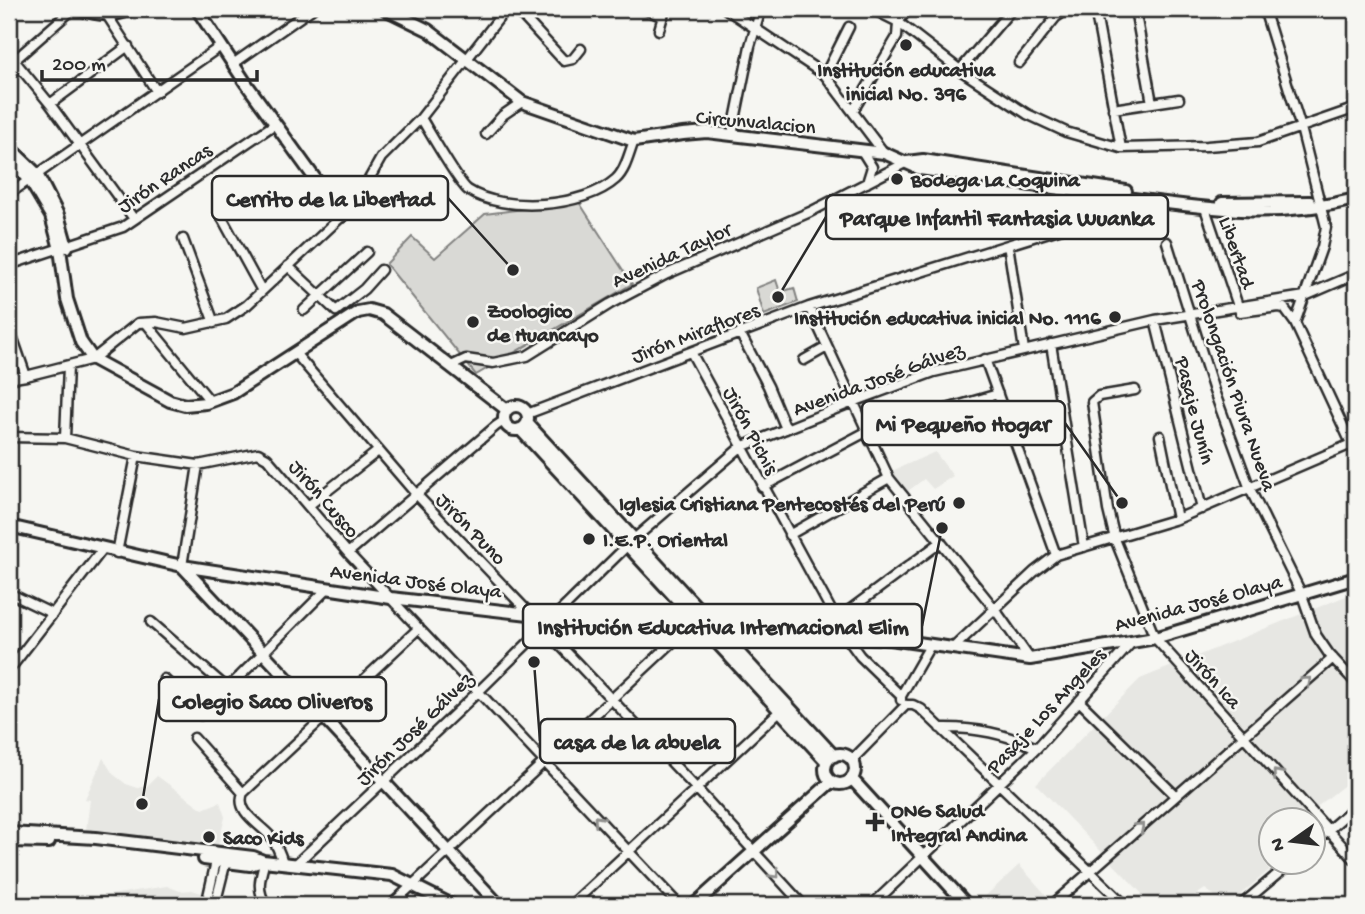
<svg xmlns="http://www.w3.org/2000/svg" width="1365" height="914" viewBox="0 0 1365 914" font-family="'Gochi Hand',sans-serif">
<rect width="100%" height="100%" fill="#f6f6f2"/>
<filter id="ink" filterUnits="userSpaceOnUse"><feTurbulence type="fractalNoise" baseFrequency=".0143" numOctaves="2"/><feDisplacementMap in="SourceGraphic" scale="14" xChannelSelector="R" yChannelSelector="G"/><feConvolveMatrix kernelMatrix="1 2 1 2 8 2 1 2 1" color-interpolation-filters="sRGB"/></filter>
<g filter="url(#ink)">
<path fill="#e7e7e3" d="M935 452 953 476 933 489 924 479 908 491 892 471Z
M1356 592V776L1304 817 1306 819 1270 820V862H1279L1228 905 1205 889 1181 905H1153L1036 784 1140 679Z
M103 758 113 774 126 784 138 788 147 786 157 776 203 809 220 802 225 817 218 845 86 830 90 800 85 799Z
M1019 865 1049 898 1041 905H980L978 903Z
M167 886 180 891 192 890 202 893 199 900 188 896 187 905H47Z"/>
<path fill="#d9d9d5" stroke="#828280" stroke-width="2" d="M579 202 632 284 476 375 386 264 412 237 435 258 485 214Z
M776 280 780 292 794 288 798 302 764 315 756 288Z"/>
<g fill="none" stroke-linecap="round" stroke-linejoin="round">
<defs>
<path id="street" d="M516 9 564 61 573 59 581 49
M645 9 663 17
M726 9 825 75 884 153
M872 9 898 22 960 70 1027 114 1066 132 1121 148 1207 146 1258 142 1356 108
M1095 9 1121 148
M1135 9 1152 103
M1264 9 1301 128 1326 227 1322 247 1295 323
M107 15 157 92
M659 30 665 9
M9 54 50 104 134 219
M1019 63 1056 17 1068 9
M233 64 312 9
M9 65 73 9
M960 70 1012 9
M825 75 849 27
M50 104 128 46
M1113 109 1179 99
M853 111 897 37 898 22 908 9
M421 118C429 131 459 184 468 190 503 213 584 208 616 179 626 170 629 153 634 141
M486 134 503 115 522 102
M732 135 750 46 761 9
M862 151 872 167 867 183
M9 194 221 46
M1205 208 1240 312 1279 307 1284 308 1295 323 1356 454
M222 218 262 291
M183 239 214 323
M1167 242 1214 391 1250 489 1302 595 1316 635 1329 654 1356 683
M1009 251 1024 350
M9 265 123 227 275 124
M288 266 336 311 364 289 381 270
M809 307 889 478 994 608 1030 659
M304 310 367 252
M1155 320 1202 509
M146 323 210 401
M9 327 26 376
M740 333 768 386 786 429
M1051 344 1084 547
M691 352 844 634 860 656 901 696
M295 353 416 494 696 788 803 905
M985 359 1056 555
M804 360 827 347
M451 366 466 359 493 363 527 356 610 304 667 274 810 212 907 162
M9 375 14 378 26 376 93 359 138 323 156 322 186 328 226 319 247 305 355 204 381 158 421 118 506 9
M1135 390 1099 396 1092 402 1108 510 1115 539 1155 638 1356 861
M527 414 809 307 1078 223C1088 213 1089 203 1090 190
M1160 436 1177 519
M9 437 65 438 136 456 198 465 258 453 267 458 348 553 679 905
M65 438 68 366
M870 441 943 410 998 394
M762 487 866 432
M308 506 378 451
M789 535 889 478
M117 553 136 456
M348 553 496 426 505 420
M182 566 198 465
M9 593 53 614
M836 620 941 542
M151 622 227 688
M954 647 1034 572 1056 555 1177 519 1356 442
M13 665 102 550
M164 679 201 715 327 589
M901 700V696L931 644
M1079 701 1176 796
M906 705H913L921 709 1125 905
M940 728C976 727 1005 734 1037 748
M194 738 243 793
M852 760 906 705
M243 793 419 628
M243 793C235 812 260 824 271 837 277 845 280 853 283 863
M1312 844 1356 806
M265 861C260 878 256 889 266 905
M296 864 478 692 634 539 741 447 853 402 934 372 1155 320 1305 296 1356 274
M206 905 217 857
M215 905 227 857
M391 905 690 626
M571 905 784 707
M872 905 1037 748 1132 642
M1052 905 1333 658
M1241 905 1292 862"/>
<path id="secondary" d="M79 9C99 15 113 17 132 9
M197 9 245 82 342 216
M385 9 428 30 522 102 634 141 683 134 707 132 732 135 884 153 920 169C989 179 1058 189 1127 198 1209 209 1275 219 1356 199
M9 147 37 174 58 215 67 247
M9 159 29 179 51 216 60 249 67 299 81 342 93 359 170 401 185 405 206 403 233 393 358 312 369 310 383 314 507 410
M907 162 923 160 1126 191
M1222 203 1310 202
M504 418a12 12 0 1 1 24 0a12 12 0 1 1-24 0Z
M527 423 834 756
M520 429 827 762
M9 526 182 566 391 598 607 623 712 626 883 638 1030 659 1155 638 1356 578
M182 566 499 905
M825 769a15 15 0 1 1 30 0a15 15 0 1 1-30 0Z
M852 779 967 905
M9 833 96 838 253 857 263 861 392 875 452 905
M9 841 49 842
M204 859 250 865 263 861
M694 905 831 782"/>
</defs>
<use href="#street" stroke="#2b2b2b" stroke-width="13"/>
<use href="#secondary" stroke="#2b2b2b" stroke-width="16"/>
<use href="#street" stroke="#f6f6f2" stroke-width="8"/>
<use href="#secondary" stroke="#f6f6f2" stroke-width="10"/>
</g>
<defs><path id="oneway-chevron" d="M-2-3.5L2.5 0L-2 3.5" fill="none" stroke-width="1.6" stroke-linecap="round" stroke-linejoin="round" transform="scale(1.75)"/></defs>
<g stroke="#90908e">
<use href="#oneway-chevron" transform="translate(1307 681) rotate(-41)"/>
<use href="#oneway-chevron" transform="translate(1277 774) rotate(-132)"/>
<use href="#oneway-chevron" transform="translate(598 820) rotate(-132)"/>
<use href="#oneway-chevron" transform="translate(1140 827) rotate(-41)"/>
<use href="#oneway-chevron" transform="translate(775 874) rotate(47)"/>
</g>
</g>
<g fill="#2b2b2b" stroke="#f6f6f2" stroke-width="2.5">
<circle cx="906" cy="45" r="7"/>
<circle cx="897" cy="179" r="7"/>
<circle cx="1115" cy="317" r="7"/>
<circle cx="473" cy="322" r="7"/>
<circle cx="959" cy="503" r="7"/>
<circle cx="589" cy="539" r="7"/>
<path d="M871.5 811.5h7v7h7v7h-7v7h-7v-7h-7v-7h7z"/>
<circle cx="209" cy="837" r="7"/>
</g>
<g text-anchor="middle" stroke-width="5" stroke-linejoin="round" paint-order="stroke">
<g font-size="21" font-weight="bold" fill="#2b2b2b" stroke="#f6f6f2" text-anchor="start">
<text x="906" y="76" text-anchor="middle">Institución educativa<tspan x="906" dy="24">inicial No. 396</tspan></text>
<text x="911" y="186">Bodega La Coquina</text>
<text x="487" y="317">Zoologico<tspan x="487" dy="24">de Huancayo</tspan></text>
<text x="1101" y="324" text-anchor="end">Institución educativa inicial No. 1116</text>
<text x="945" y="510" text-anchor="end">Iglesia Cristiana Pentecostés del Perú</text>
<text x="603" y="546">I.E.P. Oriental</text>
<text x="891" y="817">ONG Salud<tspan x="891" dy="24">Integral Andina</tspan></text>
<text x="223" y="844">Saco Kids</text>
</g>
<g font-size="21" fill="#2b2b2b" stroke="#f6f6f2">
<text transform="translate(756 121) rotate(5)" y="7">Circunvalacion</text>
<text transform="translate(164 177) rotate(-34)" y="7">Jirón Rancas</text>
<text transform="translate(1238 252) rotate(71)" y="7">Libertad</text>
<text transform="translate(671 254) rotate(-25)" y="7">Avenida Taylor</text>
<text transform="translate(695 332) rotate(-21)" y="7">Jirón Miraflores</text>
<text transform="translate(878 378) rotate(-20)" y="7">Avenida José Gálvez</text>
<text transform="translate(1235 385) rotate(71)" y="7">Prolongación Piura Nueva</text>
<text transform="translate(1196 410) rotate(76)" y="7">Pasaje Junín</text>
<text transform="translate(752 430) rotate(62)" y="7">Jirón Pichis</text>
<text transform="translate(325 498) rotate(49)" y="7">Jirón Cusco</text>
<text transform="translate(472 528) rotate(46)" y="7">Jirón Puno</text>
<text transform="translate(416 580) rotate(7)" y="7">Avenida José Olaya</text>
<text transform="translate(1198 602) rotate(-15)" y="7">Avenida José Olaya</text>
<text transform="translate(1214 678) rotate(48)" y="7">Jirón Ica</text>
<text transform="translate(1045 710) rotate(-47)" y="7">Pasaje Los Angeles</text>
<text transform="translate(414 728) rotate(-44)" y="7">Jirón José Gálvez</text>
</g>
</g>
<path fill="none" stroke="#2b2b2b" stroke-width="2.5" d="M513 270L448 198M778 297L826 217M1122 503L1065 423M942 528L922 626M142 804L159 699M534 662L540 741"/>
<g fill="#2b2b2b" stroke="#f6f6f2" stroke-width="2.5">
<circle cx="513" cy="270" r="7"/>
<circle cx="778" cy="297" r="7"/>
<circle cx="1122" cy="503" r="7"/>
<circle cx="942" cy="528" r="7"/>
<circle cx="142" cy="804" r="7"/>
<circle cx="534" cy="662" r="7"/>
</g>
<g fill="#f6f6f2" stroke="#2b2b2b" stroke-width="2.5">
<rect x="212" y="176" width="236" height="44" rx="7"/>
<rect x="826" y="195" width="342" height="44" rx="7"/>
<rect x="862" y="401" width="203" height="44" rx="7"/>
<rect x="523" y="604" width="399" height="44" rx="7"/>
<rect x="159" y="677" width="227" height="44" rx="7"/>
<rect x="540" y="719" width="195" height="44" rx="7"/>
</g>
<g font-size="23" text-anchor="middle" font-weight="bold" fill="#2b2b2b">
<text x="330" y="206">Cerrito de la Libertad</text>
<text x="997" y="225">Parque Infantil Fantasia Wuanka</text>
<text x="963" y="431">Mi Pequeño Hogar</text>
<text x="723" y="634">Institución Educativa Internacional Elim</text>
<text x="272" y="708">Colegio Saco Oliveros</text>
<text x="637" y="749">casa de la abuela</text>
</g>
<rect width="1365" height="914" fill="none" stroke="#f6f6f2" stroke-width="35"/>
<rect x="18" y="18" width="1330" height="879" fill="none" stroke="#2b2b2b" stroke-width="2.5" filter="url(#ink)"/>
<g transform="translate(1292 841) rotate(256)"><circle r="33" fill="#f6f6f2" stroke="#a5a5a2" stroke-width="2"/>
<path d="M0-5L12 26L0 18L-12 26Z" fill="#2b2b2b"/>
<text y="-10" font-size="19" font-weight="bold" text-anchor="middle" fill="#2b2b2b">N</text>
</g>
<path d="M42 70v10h215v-10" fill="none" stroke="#2b2b2b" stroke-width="3.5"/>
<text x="52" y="70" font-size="21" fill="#2b2b2b" stroke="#f6f6f2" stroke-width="5" paint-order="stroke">200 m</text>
</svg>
